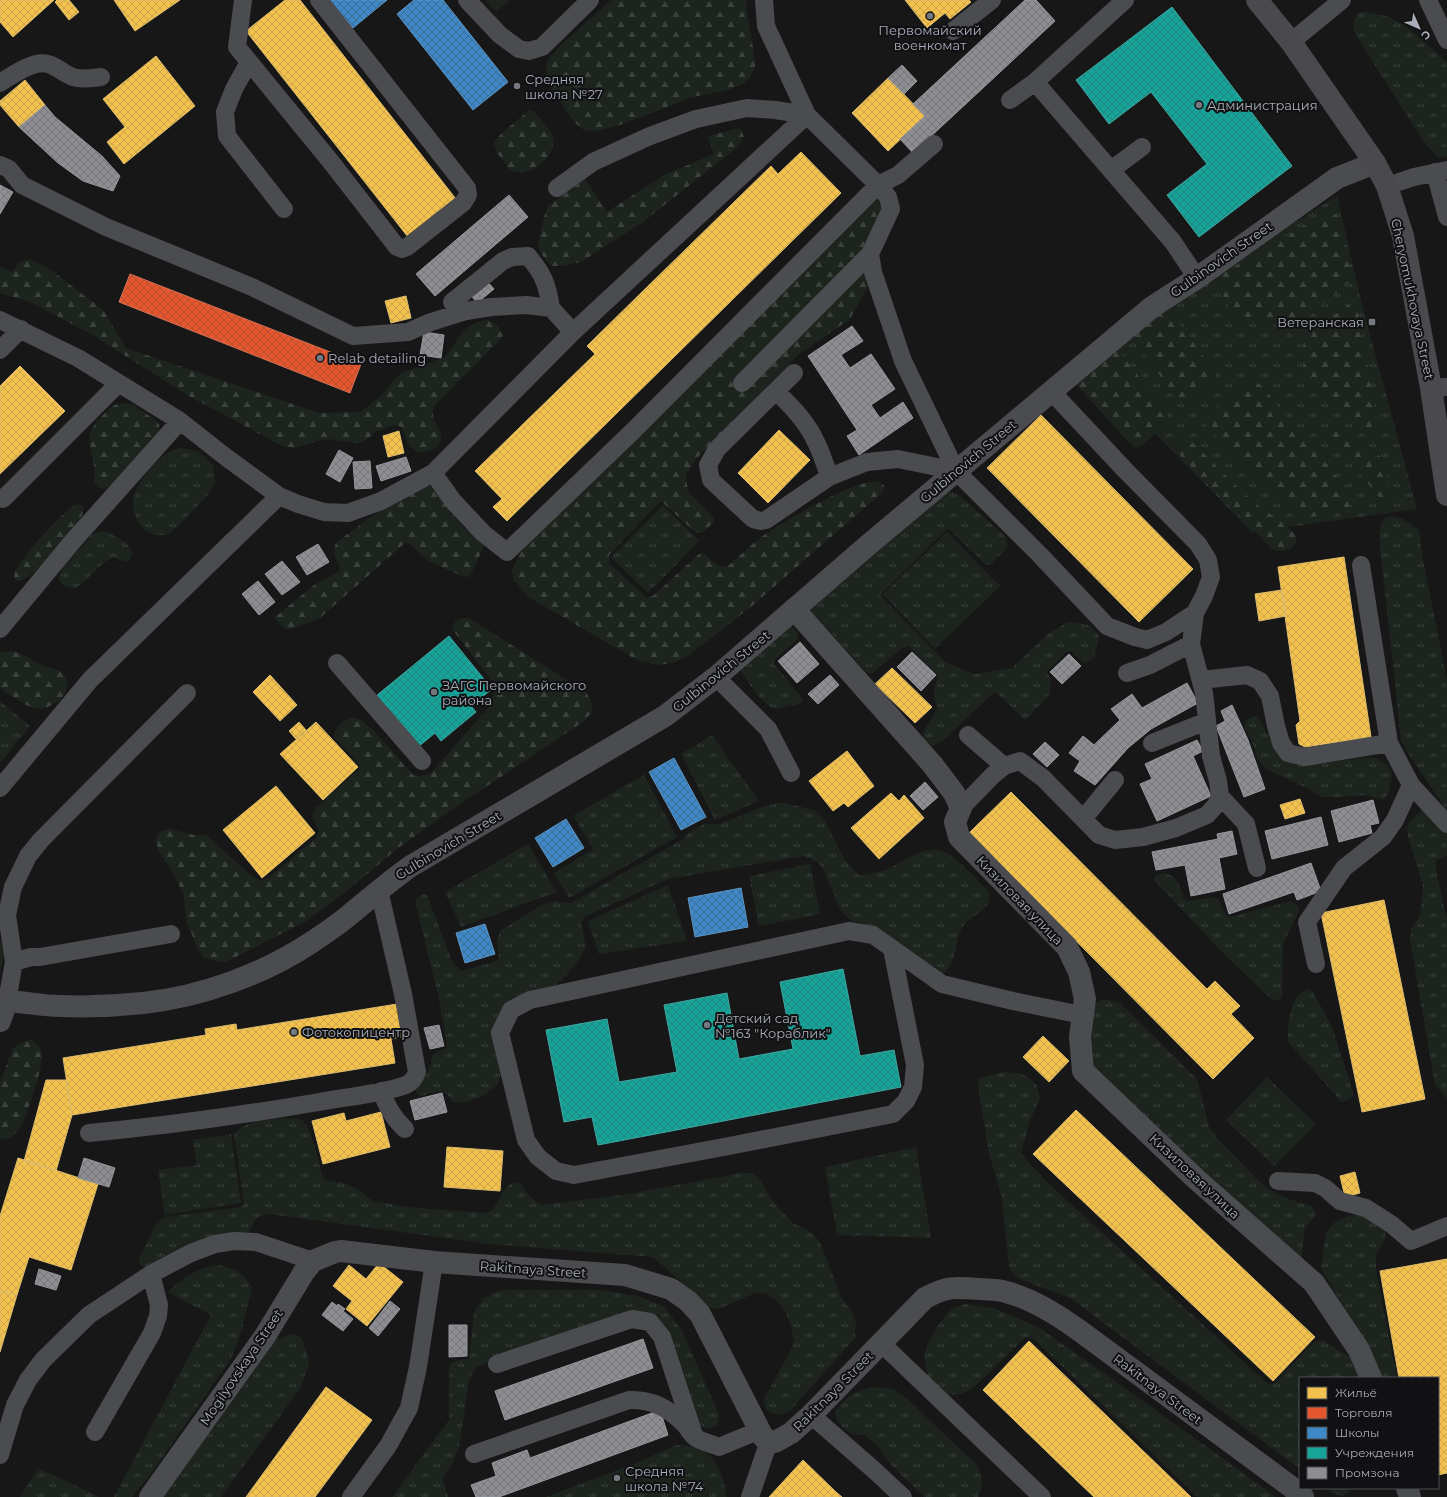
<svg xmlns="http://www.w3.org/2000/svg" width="1447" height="1497" viewBox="0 0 1447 1497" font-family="Montserrat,sans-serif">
<defs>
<pattern id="grass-tufts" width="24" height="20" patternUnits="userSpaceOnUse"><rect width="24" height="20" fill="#1d241e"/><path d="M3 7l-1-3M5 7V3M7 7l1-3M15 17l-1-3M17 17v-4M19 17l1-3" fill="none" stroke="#3b413d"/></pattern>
<pattern id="forest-firs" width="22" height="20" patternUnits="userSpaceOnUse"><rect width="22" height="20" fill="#1d241e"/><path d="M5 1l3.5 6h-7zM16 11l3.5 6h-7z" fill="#3b413d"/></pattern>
<pattern id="homes-cross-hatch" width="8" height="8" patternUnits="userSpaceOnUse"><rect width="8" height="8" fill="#f2c14e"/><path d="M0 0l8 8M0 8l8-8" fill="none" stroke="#cca549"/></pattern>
<pattern id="shops-cross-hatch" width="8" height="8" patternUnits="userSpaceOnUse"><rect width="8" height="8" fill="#e4572e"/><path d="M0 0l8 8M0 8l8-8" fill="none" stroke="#b84e30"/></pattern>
<pattern id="schools-cross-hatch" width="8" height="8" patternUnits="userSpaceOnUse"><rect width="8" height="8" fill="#3f88c5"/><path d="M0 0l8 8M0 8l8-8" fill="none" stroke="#3b6f9a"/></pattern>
<pattern id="public-cross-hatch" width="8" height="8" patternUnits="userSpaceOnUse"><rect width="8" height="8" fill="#17a398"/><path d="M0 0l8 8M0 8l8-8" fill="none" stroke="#1e8780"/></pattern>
<pattern id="industry-cross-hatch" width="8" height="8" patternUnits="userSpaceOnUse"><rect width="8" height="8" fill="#8d8d92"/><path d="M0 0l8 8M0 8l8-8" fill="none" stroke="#76777b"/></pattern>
</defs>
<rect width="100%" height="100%" fill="#171717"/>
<path fill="url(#grass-tufts)" d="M1365 12 1387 16 1406 26 1447 62V157L1439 158 1425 144 1359 40C1353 28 1350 25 1359 13Z
M1337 196 1363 309 1417 509 1252 532 1087 364 1160 306Z
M180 448 198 451 214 466 215 483 207 496 172 532C152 543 133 524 133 504 132 488 155 460 169 452 172 450 177 449 180 448Z
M942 489 958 494 1005 536 1008 547 991 564 986 565 950 530H946L880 595 945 662 974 674 1012 668 1048 634 1068 622 1089 625 1096 632 1099 637 1094 658 1084 663 1071 651 1066 652 1047 672 1051 680 1049 695 1025 720 996 692 993 693 946 738 934 746C910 736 933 723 936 710 938 705 935 702 934 698 933 690 936 683 938 676L909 646 902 648 872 674 866 672 808 608Z
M663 505 699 541 648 593 611 557Z
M1389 516 1403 519 1419 530 1422 554 1447 680V811L1409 755 1401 740 1380 546C1380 534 1377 522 1389 516Z
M103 531C112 534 134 544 132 555 132 556 130 560 129 561L125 562 113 557C99 564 89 579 76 588 67 587 61 587 58 577L65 565 92 535 97 532Z
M947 532 1000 586 935 649 883 594Z
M789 622 798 634 797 640 775 659 774 664 803 699 802 703 775 709C762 705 744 677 738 665Z
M0 701 30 726 0 763Z
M1253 716 1258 717 1260 720 1275 749 1282 758 1296 765 1374 757 1387 764 1392 774 1389 793 1383 800 1367 795 1339 797H1321L1311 790 1266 769 1258 760 1251 739 1244 727 1245 723 1247 720Z
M712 735 759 801 715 820 681 754Z
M644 775 677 837 569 898 554 873 593 849 573 816Z
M778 803H784L814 810 820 815 825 821 844 859 858 875C867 875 876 873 885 870 902 864 920 846 939 850 953 852 979 882 990 893 989 896 989 900 988 903 985 911 969 918 963 926 953 941 960 960 942 975L873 926 852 921 841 911 823 868 813 859 804 856 668 879 586 916 581 923 586 947 578 961 562 980 547 990 525 992 503 1005 493 1031 501 1071 498 1084 483 1096 464 1103 454 1102C441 1086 438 1092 420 1096L417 1094 416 1089C421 1082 427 1075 430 1067 432 1062 431 1058 433 1054L446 1048 447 1044 438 994 415 902 417 898 423 894 427 895 453 964 462 971 494 962 499 959 497 941 500 931 542 905 555 901 565 903H571L680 841 691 831 704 824H720L765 806Z
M1421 810H1428L1447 829V855L1437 860 1435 863 1445 913 1447 916V1098L1435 1085 1410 940 1411 929 1420 916 1423 885 1407 833 1408 824Z
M528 844 557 892 461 927 445 892Z
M810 864 820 914 759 926 749 876Z
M1163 873C1178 875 1179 886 1184 899L1188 901 1214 897 1218 899 1226 916 1231 917 1291 901 1297 905 1299 911 1283 944 1282 997 1277 1001 1272 1000 1221 951 1154 880 1156 875Z
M668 885 687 941 599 954 588 921Z
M0 939 4 955 0 973Z
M1307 989 1313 992 1332 1027 1354 1095 1350 1098 1343 1102 1340 1100 1288 1042C1287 1025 1289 997 1307 989Z
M1104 999 1120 1003 1197 1079 1209 1127 1217 1138 1261 1183C1276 1196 1294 1201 1312 1206L1316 1214 1305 1229 1301 1262 1296 1264 1093 1068 1089 1052 1091 1010 1096 1003Z
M1004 1072 1021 1074 1032 1080 1037 1086 1040 1098 1030 1120 1021 1154 1048 1183 1268 1384H1273L1315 1341H1323L1353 1359 1360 1378H1300V1469L1070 1298 1017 1278 1009 1268 1002 1198 989 1154 978 1086 979 1078Z
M1267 1077 1316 1124 1274 1166 1226 1120Z
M284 1118C289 1119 296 1118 300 1119 312 1124 319 1166 323 1178L329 1181 340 1182 355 1188 373 1201 408 1207 483 1213C486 1213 490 1212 492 1210 502 1201 501 1181 520 1183L530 1197 542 1205 629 1194 741 1173H753L761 1181 774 1203 793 1223 812 1233 820 1242 841 1297 852 1312 856 1324 855 1338 790 1411C779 1415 775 1416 766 1410L764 1399 790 1352 794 1341 791 1326 785 1311 777 1301 765 1293H755L718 1309 704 1307 687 1287 653 1257 489 1244 269 1214C251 1216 257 1224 246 1234L144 1268 140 1264 139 1259 155 1226 165 1217 241 1207 244 1204 234 1135C244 1119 267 1121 284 1118Z
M231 1134 241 1203 165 1215 158 1170 197 1165 193 1140Z
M916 1147 931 1238 837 1235 825 1167Z
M1365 1212 1386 1225 1385 1240 1376 1255V1270L1397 1378H1379L1362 1339 1321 1268 1326 1233 1334 1223 1346 1217Z
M218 1265C237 1270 241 1270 252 1287L241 1332 231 1359 150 1475 132 1497H114L211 1315 168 1292C185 1277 195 1269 218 1265Z
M500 1290H601L637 1296 665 1307 684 1334 719 1415 717 1425C708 1431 701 1427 695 1419L666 1334 636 1312 477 1366 469 1379 460 1443 452 1465 442 1478 448 1497H392L449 1420V1365L454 1361 469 1359 474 1312 484 1298Z
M965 1304 993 1308 1016 1317 1041 1329 1118 1383 1276 1497H1197L1034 1339 1026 1337 971 1390C953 1398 946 1395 930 1386L924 1357 928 1343 939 1324 953 1308Z
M293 1334 301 1338 306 1350 309 1363 301 1387 221 1497H163L252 1374 272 1340Z
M875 1387 893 1389 907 1399 977 1465C983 1478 984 1484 978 1497H924L890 1464 879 1447 864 1435 850 1433 843 1428 837 1420 835 1412C847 1395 854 1391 875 1387Z
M676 1445C712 1445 721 1465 727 1497H546L636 1463Z
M38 1468 99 1497H20Z
M1327 1488H1349L1348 1492 1343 1496 1335 1494Z"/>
<path fill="url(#forest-firs)" d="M611 0H746L747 14 754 53 755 66 751 76 743 84 728 90 693 97 623 124 597 131 584 130 575 123 546 81 547 61 561 45Z
M532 110C538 116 552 130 553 138 556 155 536 173 519 172 516 172 513 171 510 170L497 153 494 143 501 134 528 111Z
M735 129H741L744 137 739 146 643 222 581 262 562 266H552L546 261 538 247 544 217 548 206 585 179 607 212 664 175 714 154 708 136Z
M877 198 881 202 885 211 861 274 866 275 868 279V286L850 319 798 355 695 460 686 475 688 492 713 517 714 522 702 533 695 532 662 502 659 503 609 555 610 564 646 597 653 596 699 554 704 553C711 560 717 568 727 567 737 558 747 549 757 540 775 526 857 477 878 482 880 483 882 484 884 485V491L752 606 701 646 685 658 672 663 658 665 637 660 530 598 513 580 512 570 520 554 532 538Z
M1328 212H1333L1337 216 1353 275 1352 279C1339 292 1324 303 1309 314 1305 317 1300 321 1296 323 1288 327 1246 320 1238 316 1229 311 1218 288 1217 279L1221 274Z
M30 259 47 267 103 310 126 348 319 413 361 412 383 394 396 378 401 373 445 357 464 330 479 321 488 320 498 326 503 335 500 340 434 406C430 420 438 423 441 436 443 448 427 452 418 453L407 443 402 427 395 425 376 431 369 438 363 442 354 443 328 439 310 443 296 448 282 446 189 396 89 333 30 302 0 293V267L12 272 20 261Z
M1352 303 1355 305 1357 309 1378 422 1377 426 1373 429 1364 428 1306 383 1303 378V372L1304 343 1307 336 1349 304Z
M1166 309 1171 312 1216 374V378L1213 384 1190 402 1183 403 1177 398 1134 341 1133 337Z
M1114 348 1119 351 1168 414 1169 419 1166 424 1141 446 1134 447 1128 442 1077 385 1076 381Z
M1249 382H1255L1262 386 1352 495 1353 501 1351 506 1330 514 1311 517 1302 515 1267 488 1207 427C1204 410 1237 391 1249 382Z
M123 403 131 404 157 421C160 425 160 427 158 432L114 483 105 489 99 488 94 482C94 478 95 473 95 470 90 442 82 435 105 413 111 407 114 404 123 403Z
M1333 430H1335L1356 444 1381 457 1384 462 1390 494 1387 498 1381 499 1331 438 1330 433Z
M1182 439 1193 443C1214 463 1233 484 1255 503 1265 512 1288 524 1295 535 1301 544 1289 551 1281 551 1278 551 1275 550 1272 549L1181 456 1177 449V442Z
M424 484 430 486 463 527 481 541 484 546 470 576 464 577 428 561 410 544 405 543 320 618 289 630 282 626 274 618 314 585 339 571 340 567C336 560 331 550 337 542L384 507Z
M77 504 82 505C85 512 81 518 78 523 64 539 38 577 18 581 16 580 15 580 14 577 13 564 65 509 77 504Z
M460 618H469L586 692 591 701 593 712 580 724 454 808 397 849 344 893 306 921 226 962 215 961 203 957 198 949 187 923 183 893 171 869 160 854 155 840 160 832 169 829 195 835H206L251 875 261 881 268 878 316 838 319 831 312 817 316 807 323 802 359 769 360 765 334 737C335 730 337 726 343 722 347 719 350 717 355 718 369 720 402 763 413 775L422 776 431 773 489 707 496 686 452 629 455 622Z
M4 651C7 652 12 651 16 652 26 655 34 662 44 666 51 669 61 669 65 676 75 693 50 712 35 708 24 706 10 694 0 688V653Z
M32 1040C36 1043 39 1045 41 1050 46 1063 28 1108 23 1123 18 1131 10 1142 0 1139V1082L13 1049 18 1044 25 1041Z"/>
<path fill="#1d241e" d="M485 0H510L496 12Z"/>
<path fill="url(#homes-cross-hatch)" stroke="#dcbb6e" d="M0 0H54L13 37 0 22Z
M57 0H69L79 12 69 20 55 2Z
M114 0H180L135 31Z
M285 0H300L456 199 408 237 246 31Z
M905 0H969L971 2 950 19 945 13 927 28Z
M156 56 195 106 124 164 107 142 125 127 103 99Z
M888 78 925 116 888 151 852 113Z
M25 80 45 105 19 127 0 105V101Z
M801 152 841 193 507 521 493 507 502 499 475 471 595 354 587 346 644 290 771 166 778 174Z
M406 296 411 318 391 323 385 301Z
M20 366 65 411 0 474V386Z
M1041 415 1193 569 1139 622 987 468Z
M779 430 810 460 768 503 738 473Z
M399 431 404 453 388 457 383 436Z
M1344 557 1371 737 1305 747 1299 744 1296 725 1300 721 1278 567Z
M1282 590 1286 616 1259 621 1255 594Z
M892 668 932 707 915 723 875 684Z
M270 675 297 705 280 721 253 692Z
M299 722 306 730 296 739 289 731Z
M316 722 358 767 323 800 280 754Z
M847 751 874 786 848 807 844 803 833 811 809 781Z
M276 786 315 833 262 878 223 830Z
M1011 792 1207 989 1215 981 1240 1006 1231 1014 1254 1038 1213 1079 969 833Z
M891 793 899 801 904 795 924 818 879 859 851 828Z
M1300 799 1305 813 1285 819 1280 805Z
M1384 900 1425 1099 1362 1112 1321 913Z
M397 1004 402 1037 391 1039 395 1063 72 1115 63 1058 206 1035 205 1029 236 1024 237 1030Z
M1043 1036 1069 1061 1049 1082 1023 1057Z
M46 1080H66L72 1115 56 1171 24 1161Z
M1076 1110 1315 1337 1273 1381 1033 1154Z
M381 1112 390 1147 323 1164 312 1121 344 1113 346 1121Z
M447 1147 503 1151 500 1191 444 1187Z
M18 1158 98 1184 71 1270 29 1257 17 1295 0 1290V1216Z
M1355 1172 1360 1193 1345 1197 1340 1176Z
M1447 1259V1473L1438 1475V1378H1399L1380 1271Z
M379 1263 403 1282 367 1326 346 1309 352 1301 333 1286 349 1265 366 1279Z
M0 1290 17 1295 0 1352Z
M1029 1341 1191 1497H1094L1074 1478 983 1390Z
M326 1387 372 1420 315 1497H246Z
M803 1460 836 1492 842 1497H769Z"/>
<path fill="url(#shops-cross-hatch)" stroke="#d27157" d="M130 274 361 364 350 393 119 302Z"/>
<path fill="url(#schools-cross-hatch)" stroke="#5e93c1" d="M329 0H387L353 28Z
M414 0H443L508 82 473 110 397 14Z
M674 758 706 817 681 830 649 772Z
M566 819 584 848 553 867 535 838Z
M741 888 748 927 695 937 688 898Z
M485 924 495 954 465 963 456 933Z"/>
<path fill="url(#public-cross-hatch)" stroke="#42a6a2" d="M1172 7 1292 166 1199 237 1167 195 1207 164 1151 92 1109 124 1076 80Z
M449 636 492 689 471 706 476 712 441 741 435 733 418 747 376 696Z
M843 969 860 1056 894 1050 901 1087 598 1145 592 1117 564 1122 546 1030 607 1019 619 1082 677 1072 664 1005 727 993 739 1059 793 1049 780 982Z"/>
<path fill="url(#industry-cross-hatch)" stroke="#95979d" d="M1025 0H1036L1055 21 913 153 900 139 925 116 913 104Z
M902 65 917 81 904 94 888 78Z
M45 105 55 117 102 156 120 176 113 191 83 181 58 163 19 127Z
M0 185 13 192 0 214Z
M509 195 528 217 435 296 416 274Z
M485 279 494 289 477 303 469 293Z
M852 326 863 341 841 355 850 368 871 354 895 389 871 405 880 418 903 402 913 418 859 455 847 436 857 430 808 356Z
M424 332 444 335 441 358 420 355Z
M339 450 353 458 340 482 326 474Z
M406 457 411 471 381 481 376 466Z
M370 461 372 488 355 489 353 462Z
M318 544 329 562 307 575 296 557Z
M282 561 300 582 282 595 265 574Z
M258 581 275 602 259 615 242 594Z
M800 642 819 664 797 683 778 661Z
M912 652 936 675 921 691 897 667Z
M1069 654 1081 666 1062 684 1050 672Z
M830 675 839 685 818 704 808 694Z
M1187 683 1198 703 1151 729 1128 748 1095 785 1074 771 1080 761 1069 753 1083 736 1094 745 1120 720 1111 709 1132 694 1142 708Z
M1232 705 1248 740 1265 789 1244 797 1216 726 1225 721 1221 711Z
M1197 740 1203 751 1193 756 1211 796 1157 821 1140 784 1152 779 1145 764Z
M1045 742 1059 755 1047 767 1033 754Z
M925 782 938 797 923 810 910 796Z
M1373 800 1379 823 1370 825 1372 833 1339 842 1331 811Z
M1321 817 1328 845 1272 859 1265 831Z
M1232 831 1237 854 1219 858 1225 889 1191 896 1185 865 1156 870 1152 852 1218 839 1217 834Z
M1311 863 1321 891 1297 900 1294 892 1229 914 1223 894Z
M439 1025 444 1046 430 1049 424 1028Z
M442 1093 447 1112 415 1120 410 1101Z
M84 1158 115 1168 109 1187 78 1178Z
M39 1269 61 1276 56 1290 35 1284Z
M390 1301 400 1309 378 1336 369 1328Z
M332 1302 337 1306 338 1304 345 1309 343 1311 353 1319 343 1331 322 1315Z
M449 1325H467V1356L449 1357Z
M643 1339 653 1368 505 1420 495 1391Z
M660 1410 668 1435 499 1497H476L471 1485 496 1476 492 1463 527 1450 530 1458Z"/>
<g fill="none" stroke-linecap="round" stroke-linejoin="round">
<path stroke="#4b4c50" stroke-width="18" d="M243 0 237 47 331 162 397 247 402 249 407 247 463 203 468 195 467 188 319 0
M467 0 500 35 519 49 529 51 542 47 590 0
M1428 0 1447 40
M953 31 992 0
M1291 42 1342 0
M249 62 234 89 225 112 227 136 284 209
M1035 82 1173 242 1197 278
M0 83C11 76 23 67 36 64 53 60 59 72 73 77 82 80 92 78 101 77
M1010 100 1035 82 1125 0
M0 165 9 169 22 185 106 227 252 287 353 336 408 332 431 322 466 311 491 307 526 305 551 308 573 332
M1111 170 1142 147
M1435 172 1447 217
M1387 186 1414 177 1447 170
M557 188 593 162 650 136 696 119 747 108 775 110 807 115 878 185 888 197 891 209 870 254 742 383
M870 254 873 272 903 361 956 471 1040 555 1107 626 1135 637 1147 640 1166 632 1195 613 1204 596 1211 577 1208 560 1198 544 1126 471 1051 391
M452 302 503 261 512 257 528 256C544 275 547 284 551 308
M0 320 78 358 180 421 227 458 279 496
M0 350 21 329
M794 373 717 449 708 465 711 480 753 519 761 521 766 520 829 477 867 462 898 459 956 471
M1431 388 1447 387
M776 391C790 405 804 419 813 436 820 449 825 463 829 477
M433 473 573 332 807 115 766 26 764 0
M3 499 119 383
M1361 565 1389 743
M0 629 73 541 180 421
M337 663 422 761
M1127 673 1150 665 1191 644
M716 677 768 729 791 773
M1201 680 1247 675 1260 681 1270 696 1276 726 1281 743 1288 753 1305 757 1389 743 1411 785 1447 824
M968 735 1004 766
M1152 743 1207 721
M0 788 90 680 279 496 298 504 324 512 348 513 381 501 433 473 453 501 483 533 507 552 634 430 878 185 898 175 934 144
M1220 796 1246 824 1257 868
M961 808 993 775 1004 766 1020 761 1043 778 1099 835 1115 840 1143 837 1176 828 1207 815 1216 805 1220 796 1218 781 1211 756 1204 693 1191 644 1195 613
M1083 819 1115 780
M892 949 915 1065 913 1087 906 1101 893 1114 729 1146 574 1175 556 1171 538 1157 526 1140 500 1033 511 1010 530 1000 849 931 873 935 942 984 1013 1001 1082 1015
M14 962 31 957H40L171 934
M1316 964 1307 922 1344 868 1383 837 1395 820 1411 785
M0 1000 7 1001 14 962 7 915 13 887 28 856 41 840 187 693
M381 1091C387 1106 393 1118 405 1129
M89 1133C166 1126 243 1115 319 1102 345 1097 381 1094 406 1085 412 1082 415 1078 417 1072L403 994 379 890
M1278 1181 1315 1183 1325 1188 1340 1201 1366 1208 1391 1224 1411 1241 1447 1226
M881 1343 1042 1497
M497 1364 632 1319 650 1322 662 1337 693 1432
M811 1415 874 1470 903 1497
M95 1432 152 1333 158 1316 159 1305 151 1274
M474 1454 629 1400C652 1399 668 1408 684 1424 688 1428 691 1435 696 1438 703 1442 712 1444 719 1447L760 1430
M0 1455 15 1405 28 1380 43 1360 89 1315 151 1274 191 1253 215 1244 234 1241 256 1242 313 1261
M351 1497 388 1446 409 1408 418 1367 434 1262
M750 1497 769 1441"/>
<path stroke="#4b4c50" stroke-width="22" d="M794 609 932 764 954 793 961 808 955 822 959 837 1067 947 1079 972 1085 999 1080 1037 1083 1071 1196 1179 1314 1283 1359 1350 1371 1378
M0 1021 7 1001C25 1002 43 1006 61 1006 88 1007 116 1006 143 1003 201 997 264 974 312 942 324 934 336 926 347 917 368 900 388 882 411 866L665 716 716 677 867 546 1152 307 1197 278 1337 178 1375 163
M1407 1488 1410 1497
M150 1497 265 1336 304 1272 313 1261 335 1252 341 1251 434 1262 625 1275 671 1289 688 1301 700 1314 763 1437 769 1441 775 1442 791 1433 811 1415 925 1298C947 1286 955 1287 979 1289 988 1290 998 1289 1006 1292 1033 1299 1058 1315 1080 1331L1290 1486 1303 1497"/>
<path stroke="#4a4a4e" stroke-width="22" d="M1257 0 1291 42 1375 163 1387 186 1403 236 1431 388 1447 495"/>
</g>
<g fill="#757880" stroke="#111113" stroke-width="1.5">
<circle cx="930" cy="16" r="4"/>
<circle cx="517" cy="86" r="4"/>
<circle cx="1199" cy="105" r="4"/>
<rect x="1368" y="318" width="8" height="8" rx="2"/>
<circle cx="320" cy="358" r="4"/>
<circle cx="434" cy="692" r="4"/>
<circle cx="707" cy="1025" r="4"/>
<circle cx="294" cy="1032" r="4"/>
<circle cx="617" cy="1478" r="4"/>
</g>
<g text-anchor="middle" stroke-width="4" stroke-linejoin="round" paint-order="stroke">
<g font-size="13" fill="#a8adb8" stroke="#111113" text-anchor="start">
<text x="930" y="35" text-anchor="middle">Первомайский<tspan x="930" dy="15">военкомат</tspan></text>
<text x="525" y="84">Средняя<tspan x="525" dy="15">школа №27</tspan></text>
<text x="1207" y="110">Администрация</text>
<text x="1364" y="327" text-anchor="end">Ветеранская</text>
<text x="328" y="363">Relab detailing</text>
<text x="442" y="690">ЗАГС Первомайского<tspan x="442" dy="15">района</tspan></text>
<text x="715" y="1023">Детский сад<tspan x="715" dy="15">№163 "Кораблик"</tspan></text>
<text x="302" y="1037">Фотокопицентр</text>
<text x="625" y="1476">Средняя<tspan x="625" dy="15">школа №74</tspan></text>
</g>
<g font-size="13" fill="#a8adb8" stroke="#111113">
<text transform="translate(1221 259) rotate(-35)" y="5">Gulbinovich Street</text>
<text transform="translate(1413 299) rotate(78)" y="5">Cheryomukhovaya Street</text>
<text transform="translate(968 461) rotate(-40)" y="5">Gulbinovich Street</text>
<text transform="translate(721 671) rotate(-39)" y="5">Gulbinovich Street</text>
<text transform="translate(448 845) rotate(-31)" y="5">Gulbinovich Street</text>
<text transform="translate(1020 900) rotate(46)" y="5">Кизиловая улица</text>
<text transform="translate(1195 1176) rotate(43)" y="5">Кизиловая улица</text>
<text transform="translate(533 1269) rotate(4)" y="5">Rakitnaya Street</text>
<text transform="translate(241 1367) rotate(-56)" y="5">Mogilyovskaya Street</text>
<text transform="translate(1158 1389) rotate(37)" y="5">Rakitnaya Street</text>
<text transform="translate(833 1391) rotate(-45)" y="5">Rakitnaya Street</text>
</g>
</g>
<rect x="1299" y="1377" width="140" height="112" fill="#111113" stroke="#4d4f55"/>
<rect x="1307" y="1387" width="20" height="12" fill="#f2c14e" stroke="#4d4f55"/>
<text x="1335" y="1397" font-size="12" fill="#a8adb8">Жильё</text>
<rect x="1307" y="1407" width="20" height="12" fill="#e4572e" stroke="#4d4f55"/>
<text x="1335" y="1417" font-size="12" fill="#a8adb8">Торговля</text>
<rect x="1307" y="1427" width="20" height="12" fill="#3f88c5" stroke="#4d4f55"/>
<text x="1335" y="1437" font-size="12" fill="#a8adb8">Школы</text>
<rect x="1307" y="1447" width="20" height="12" fill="#17a398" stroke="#4d4f55"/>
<text x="1335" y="1457" font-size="12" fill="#a8adb8">Учреждения</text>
<rect x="1307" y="1467" width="20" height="12" fill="#8d8d92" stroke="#4d4f55"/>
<text x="1335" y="1477" font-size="12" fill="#a8adb8">Промзона</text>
<g transform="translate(1419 28) rotate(135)" stroke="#111113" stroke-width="3" paint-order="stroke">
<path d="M0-3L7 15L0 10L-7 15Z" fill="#a8adb8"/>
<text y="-6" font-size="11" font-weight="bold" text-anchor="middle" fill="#a8adb8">С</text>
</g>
</svg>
